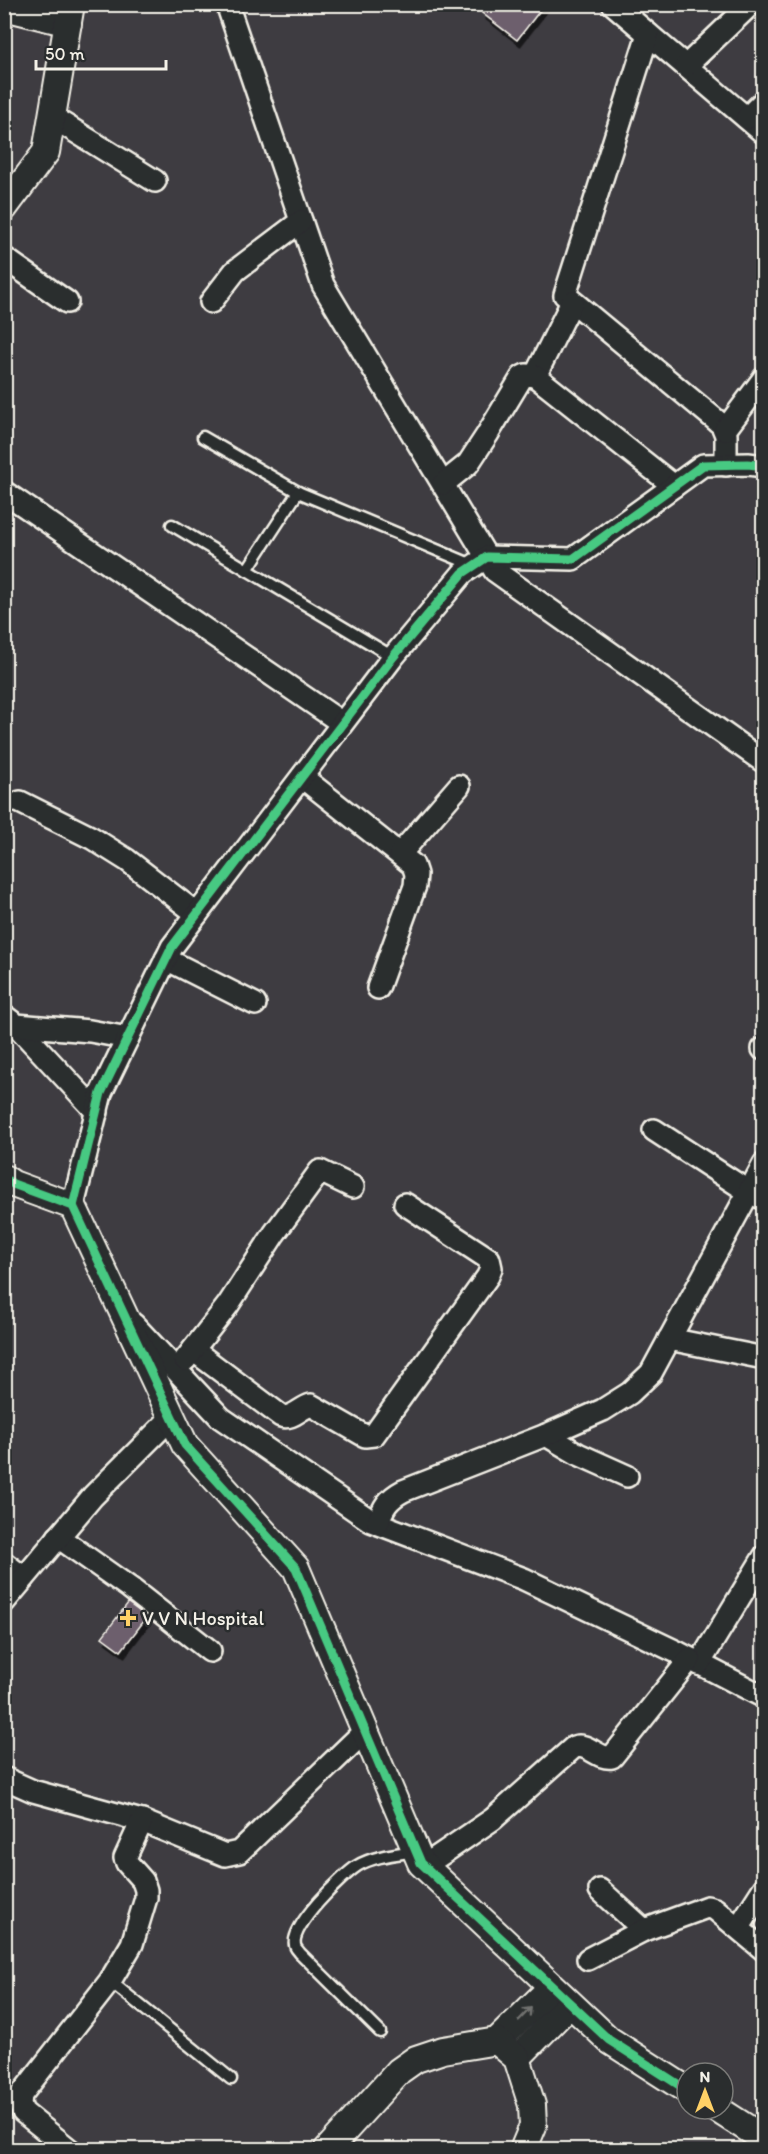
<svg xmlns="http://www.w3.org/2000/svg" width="768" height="2154" viewBox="0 0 768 2154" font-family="Itim,sans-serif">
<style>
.building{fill:#6d5f6d;stroke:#f4f1e8;stroke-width:1.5;filter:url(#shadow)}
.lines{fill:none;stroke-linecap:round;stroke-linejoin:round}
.service-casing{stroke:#f4f1e8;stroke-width:15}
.minor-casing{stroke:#f4f1e8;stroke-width:26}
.tertiary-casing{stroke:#f4f1e8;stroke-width:30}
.service{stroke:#2a2d2e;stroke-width:10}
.minor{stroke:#2a2d2e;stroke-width:21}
.tertiary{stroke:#2a2d2e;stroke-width:26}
.cycleway-casing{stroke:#2a2d2e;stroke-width:13}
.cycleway{stroke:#46c982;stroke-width:9}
.oneway{stroke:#71726f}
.poi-dot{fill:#ffd166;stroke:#2a2d2e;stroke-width:2}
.labels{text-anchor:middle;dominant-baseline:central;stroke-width:5;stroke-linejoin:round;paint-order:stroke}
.poi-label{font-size:20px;fill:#f4f1e8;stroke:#2a2d2e;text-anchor:start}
</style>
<defs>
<filter id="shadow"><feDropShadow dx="3.5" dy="6" stdDeviation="0" flood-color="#0009"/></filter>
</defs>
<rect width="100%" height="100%" fill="#3e3c41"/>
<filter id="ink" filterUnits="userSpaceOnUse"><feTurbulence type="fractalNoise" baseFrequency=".0167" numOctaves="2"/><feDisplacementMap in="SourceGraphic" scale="12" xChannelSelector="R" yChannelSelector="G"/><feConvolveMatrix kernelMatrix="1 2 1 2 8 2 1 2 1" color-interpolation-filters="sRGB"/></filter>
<g filter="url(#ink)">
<g class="building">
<path d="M 489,4 L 545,4 L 517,40 L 482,13 Z"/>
<path d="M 128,1603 L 147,1617 L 121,1651 L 102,1637 Z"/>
</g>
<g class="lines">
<defs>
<g id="service">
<path d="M 203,437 L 298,492 L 475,566"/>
<path d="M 172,525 L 393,657"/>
<path d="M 247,570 L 298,492"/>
<path d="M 110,1981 L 231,2079"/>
<path d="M 380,2032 L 300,1953 C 298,1950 295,1948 295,1945 C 290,1926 342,1876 357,1866 C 373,1856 397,1854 415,1851"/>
</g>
<g id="minor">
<path d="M 227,4 L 323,285 L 495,571 L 764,762"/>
<path d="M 613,4 L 764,133"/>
<path d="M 648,34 L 565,295 L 722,425 L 726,435 L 726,465"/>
<path d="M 686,66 L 751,4"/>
<path d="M 52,117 L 155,181"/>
<path d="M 747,118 L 764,101"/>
<path d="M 4,258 L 67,302"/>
<path d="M 211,302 L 235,271 L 301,221"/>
<path d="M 535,376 L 572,302"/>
<path d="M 725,430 L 764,378"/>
<path d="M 443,484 L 468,464 L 487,435 L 522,377 L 526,375 L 535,376 L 674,486"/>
<path d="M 4,492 L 342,723"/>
<path d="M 302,777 L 413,865 L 416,874 L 415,886 L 378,988"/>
<path d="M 20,802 L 92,838 L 127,860 L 197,914"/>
<path d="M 400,854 L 459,786"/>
<path d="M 166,959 L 255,1004"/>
<path d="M 4,1016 L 16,1025 L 97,1112"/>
<path d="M 16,1025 L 90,1031 L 128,1038"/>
<path d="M 763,1049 L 764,1049"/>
<path d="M 654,1130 L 749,1192 L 764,1199"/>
<path d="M 73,1206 L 101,1093 L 172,947 L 393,657 L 463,573 L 487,557 L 573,559 L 703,465 L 748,464 L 764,466"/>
<path d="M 133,1324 L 221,1418 L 371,1521 L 524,1579 L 679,1653 L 764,1697"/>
<path d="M 669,1339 L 764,1358"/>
<path d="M 193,1350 L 281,1416 C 292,1420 300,1408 311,1405 L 365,1436 L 374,1435 L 488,1276 L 491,1268 L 489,1259 L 405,1204"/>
<path d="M 185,1360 L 228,1305 L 274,1234 L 320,1171 L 353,1187"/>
<path d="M 546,1435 L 578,1454 L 627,1476"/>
<path d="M 378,1523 C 383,1507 388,1499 403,1491 L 546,1435 L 603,1410 L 630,1393 L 651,1373 L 764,1164"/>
<path d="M 58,1537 L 130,1588 L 210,1651"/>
<path d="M 4,1563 L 24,1578"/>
<path d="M 4,1602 L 93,1496 L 172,1417"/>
<path d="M 699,1664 L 764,1557"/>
<path d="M 4,1778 L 33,1791 L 142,1821 L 225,1855 L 239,1852 L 365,1731"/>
<path d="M 424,1866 L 493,1819 L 574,1747 C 588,1742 598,1760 612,1757 L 690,1659"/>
<path d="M 600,1890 L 644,1930"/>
<path d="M 739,1927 L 764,1888"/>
<path d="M 588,1959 L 644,1930 L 707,1907 L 715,1909 L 764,1950"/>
<path d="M 70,2150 L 23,2112 L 20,2104 L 21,2095 L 110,1981 L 132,1944 L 146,1898 L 146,1890 L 143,1881 L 127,1863 L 125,1858 L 142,1821"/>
</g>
<g id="tertiary">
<path d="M 4,7 L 68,23"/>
<path d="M 4,208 L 46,152 L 71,4"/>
<path d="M 4,1178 L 13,1184 L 73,1206 L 185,1445 L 296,1568 L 421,1863 L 609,2040 L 687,2090"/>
<path d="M 497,2041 L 552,1987"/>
<path d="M 517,2058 L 570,2004"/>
<path d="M 717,2109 L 764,2139"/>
<path d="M 327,2150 L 399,2071 L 416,2059 L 443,2050 L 497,2041 L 517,2058 L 532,2105 L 533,2126 L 523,2150"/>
</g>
</defs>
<use href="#service" class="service-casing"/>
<use href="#minor" class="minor-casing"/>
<use href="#tertiary" class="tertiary-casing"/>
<use href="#service" class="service"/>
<use href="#minor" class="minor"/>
<use href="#tertiary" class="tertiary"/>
<defs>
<g id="cycleway">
<path d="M 4,1178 L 13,1184 L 73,1206 L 185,1445 L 296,1568 L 421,1863 L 609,2040 L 687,2090"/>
<path d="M 73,1206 L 101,1093 L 172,947 L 393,657 L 463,573 L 487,557 L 573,559 L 703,465 L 748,464 L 764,466"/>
</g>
</defs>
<use href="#cycleway" class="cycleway-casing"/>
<use href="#cycleway" class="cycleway"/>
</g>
<defs><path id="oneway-shaft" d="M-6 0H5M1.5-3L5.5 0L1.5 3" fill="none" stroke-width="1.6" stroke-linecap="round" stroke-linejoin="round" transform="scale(1.5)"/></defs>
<use class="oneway" href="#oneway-shaft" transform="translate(525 2014) rotate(-46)"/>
</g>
<path class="poi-dot" d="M125 1609h6v6h6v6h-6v6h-6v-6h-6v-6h6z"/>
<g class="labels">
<g class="poi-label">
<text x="142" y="1618">V V N Hospital</text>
</g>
</g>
<rect width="768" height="2154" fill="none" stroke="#2a2d2e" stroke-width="24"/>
<rect x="12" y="12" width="744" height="2130" fill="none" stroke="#f4f1e8" stroke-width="2" filter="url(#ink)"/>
<g transform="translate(705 2091)"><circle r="28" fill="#2a2d2e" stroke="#7b7b78" stroke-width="1.5"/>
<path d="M0-4.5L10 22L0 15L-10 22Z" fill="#ffd166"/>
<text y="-9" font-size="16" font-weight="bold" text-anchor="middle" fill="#f4f1e8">N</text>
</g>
<path d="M36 60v9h130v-9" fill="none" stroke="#f4f1e8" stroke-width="3"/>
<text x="45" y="60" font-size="18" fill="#f4f1e8" stroke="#2a2d2e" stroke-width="4.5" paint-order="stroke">50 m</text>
</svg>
